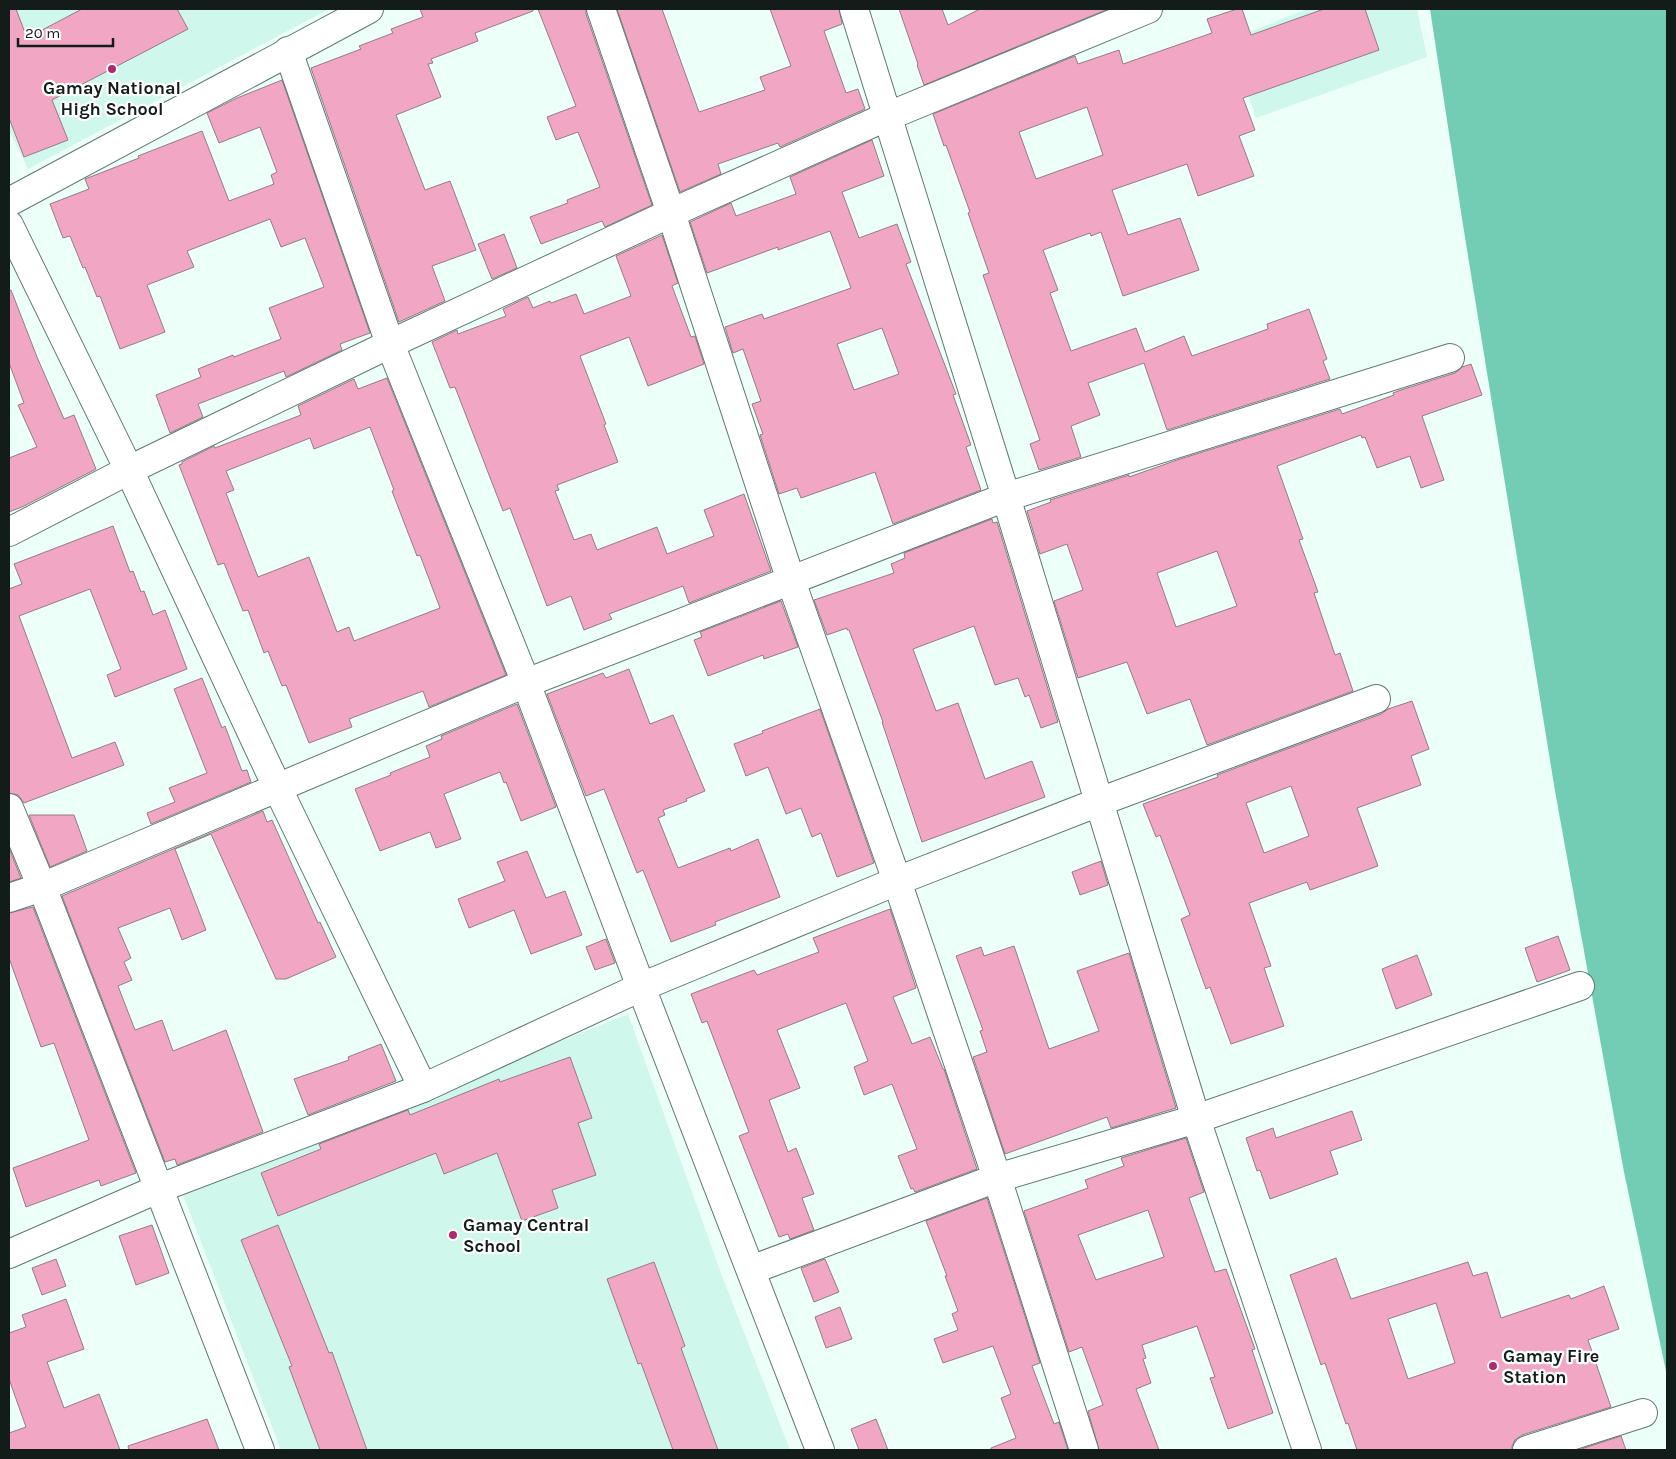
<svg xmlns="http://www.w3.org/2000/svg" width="1676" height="1459" viewBox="0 0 1676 1459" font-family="Karla,sans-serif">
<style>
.built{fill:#cff7eb}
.water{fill:#73cdb4}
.building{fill:#f1a7c4;stroke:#957b84;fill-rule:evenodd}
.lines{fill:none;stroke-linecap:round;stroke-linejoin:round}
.street-casing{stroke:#5d7970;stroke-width:30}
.street{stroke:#fff;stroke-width:28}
.poi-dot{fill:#b0296e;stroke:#fff;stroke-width:2}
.labels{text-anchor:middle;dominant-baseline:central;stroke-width:4.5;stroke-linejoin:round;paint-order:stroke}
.poi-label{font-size:18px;font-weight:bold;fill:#121d1a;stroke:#fff;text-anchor:start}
</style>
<rect width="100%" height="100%" fill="#ecfff9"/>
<g class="built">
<path d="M 9,9 L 329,9 L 28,169 L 9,130 Z"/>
<path d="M 1307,9 L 1417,9 L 1427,57 L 1256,118 L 1229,40 Z"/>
<path d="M 628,1014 L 722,1276 L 790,1450 L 281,1450 L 183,1195 Z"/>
</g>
<path class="water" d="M 1430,9 L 1667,9 L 1667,1376 L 1624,1172 L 1555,791 L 1463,225 Z"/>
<g class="building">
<path d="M 9,9 L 16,9 L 27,38 L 82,9 L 177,9 L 188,29 L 52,100 L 68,140 L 24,157 L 9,118 Z"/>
<path d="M 420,9 L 533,9 L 533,11 L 475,33 L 478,41 L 431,59 L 433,63 L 428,64 L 441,97 L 396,115 L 425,190 L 450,181 L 476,250 L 432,266 L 445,301 L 399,322 L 311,68 L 361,49 L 359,46 L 393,33 L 391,29 L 423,17 Z"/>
<path d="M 538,9 L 586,9 L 586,14 L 652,205 L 605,227 L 602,221 L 541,244 L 530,217 L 568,203 L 567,200 L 600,187 L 578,132 L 556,140 L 547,117 L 576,106 Z"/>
<path d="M 617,9 L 662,9 L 699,112 L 765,90 L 760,77 L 791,66 L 770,9 L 839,9 L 842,24 L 824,31 L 846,93 L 858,89 L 865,109 L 780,147 L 778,143 L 718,164 L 721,174 L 680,192 Z"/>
<path d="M 899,9 L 942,9 L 948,25 L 980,9 L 1108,9 L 924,85 L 917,65 L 918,64 Z"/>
<path d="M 1237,9 L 1242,9 L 1251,35 L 1324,9 L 1365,9 L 1379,50 L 1243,98 L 1255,130 L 1239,136 L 1254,176 L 1198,196 L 1187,164 L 1112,190 L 1128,235 L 1180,218 L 1199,270 L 1123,296 L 1101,232 L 1091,236 L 1090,233 L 1043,250 L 1058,290 L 1050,293 L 1071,351 L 1136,328 L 1145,352 L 1184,336 L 1192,356 L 1268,329 L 1267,324 L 1309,309 L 1327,359 L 1323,361 L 1330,379 L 1167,430 L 1144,363 L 1088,383 L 1100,415 L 1071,426 L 1081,457 L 1039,470 L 1030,444 L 1040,440 L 983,275 L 989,273 L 968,213 L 970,212 L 946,145 L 944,146 L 933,114 L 1075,56 L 1078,64 L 1119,50 L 1123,64 L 1212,33 L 1207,19 ZM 1087,107 L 1103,155 L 1036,179 L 1019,132 Z"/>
<path d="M 282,80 L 370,333 L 340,344 L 342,350 L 286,377 L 284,371 L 198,404 L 203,417 L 170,433 L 156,395 L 201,377 L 198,369 L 233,355 L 234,357 L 281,339 L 269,308 L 324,287 L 305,238 L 281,247 L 270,219 L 187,251 L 194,267 L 147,285 L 165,332 L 120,349 L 100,296 L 97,297 L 85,267 L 83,268 L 70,236 L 63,238 L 50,204 L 89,189 L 85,179 L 139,158 L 138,156 L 202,131 L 229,201 L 274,184 L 271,175 L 277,172 L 260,127 L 219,143 L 207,113 L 237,98 Z"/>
<path d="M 872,140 L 884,176 L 842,192 L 859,238 L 897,224 L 911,262 L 906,264 L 956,394 L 953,395 L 971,445 L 966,447 L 981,490 L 893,524 L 875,472 L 801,498 L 797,488 L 779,494 L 760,435 L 763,434 L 752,404 L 761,401 L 743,349 L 733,353 L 725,327 L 762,314 L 764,319 L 851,288 L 830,231 L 778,250 L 778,247 L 707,273 L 690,222 L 731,203 L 736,216 L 796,194 L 790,177 ZM 882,328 L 899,374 L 854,390 L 837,344 Z"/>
<path d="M 504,234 L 517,268 L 492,279 L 478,244 Z"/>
<path d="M 662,235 L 678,283 L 672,286 L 691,337 L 695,336 L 704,364 L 648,386 L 629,337 L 580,356 L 606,424 L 604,425 L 618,462 L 557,485 L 559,490 L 555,491 L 574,540 L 591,534 L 597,550 L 657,527 L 667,554 L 714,536 L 704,510 L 744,494 L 771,571 L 689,603 L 683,586 L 609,614 L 612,619 L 584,630 L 571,596 L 547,606 L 510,508 L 503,511 L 455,387 L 450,388 L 432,342 L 457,330 L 458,334 L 506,316 L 503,309 L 528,297 L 533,308 L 550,301 L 551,303 L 576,294 L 584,314 L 631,296 L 616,256 Z"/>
<path d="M 11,290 L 37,357 L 64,419 L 74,415 L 96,469 L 24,506 L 9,512 L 9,458 L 37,447 L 18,405 L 24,403 L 9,363 L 9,291 Z"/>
<path d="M 1471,364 L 1482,395 L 1422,416 L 1444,480 L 1421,488 L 1410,456 L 1377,468 L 1365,437 L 1362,438 L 1361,435 L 1277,466 L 1303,539 L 1299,540 L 1318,592 L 1314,593 L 1335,655 L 1340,653 L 1353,691 L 1207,745 L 1190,699 L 1147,714 L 1127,662 L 1078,678 L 1054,601 L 1083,590 L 1067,544 L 1040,554 L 1027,511 L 1051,502 L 1050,500 L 1129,475 L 1129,477 L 1177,460 L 1340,409 L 1342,414 L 1394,395 L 1393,393 L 1401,390 L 1455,373 L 1462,367 ZM 1217,551 L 1237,606 L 1176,627 L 1157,573 Z"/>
<path d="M 387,378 L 506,675 L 429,707 L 423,691 L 349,719 L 352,727 L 309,743 L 286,685 L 282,686 L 268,651 L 264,653 L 248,610 L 243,611 L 224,563 L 218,565 L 179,465 L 182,464 L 182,462 L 214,446 L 215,448 L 301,415 L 298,406 L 354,379 L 358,389 ZM 370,427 L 394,490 L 392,491 L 417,556 L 420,555 L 440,608 L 354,641 L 349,627 L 337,632 L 309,557 L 258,577 L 226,493 L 234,490 L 226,471 L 310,438 L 314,449 Z"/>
<path d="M 992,519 L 993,523 L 997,522 L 1058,722 L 1041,728 L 1029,695 L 1025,697 L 1018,678 L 995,685 L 974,626 L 913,649 L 936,711 L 958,703 L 985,779 L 1032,761 L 1045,797 L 922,842 L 882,722 L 883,722 L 849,630 L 847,630 L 847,628 L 827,635 L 814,600 L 894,573 L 891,564 L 905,558 L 904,553 Z"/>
<path d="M 113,526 L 130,572 L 133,571 L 141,592 L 144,591 L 153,615 L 165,610 L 187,669 L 115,697 L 107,675 L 121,669 L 90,589 L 19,616 L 72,758 L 115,742 L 124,765 L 24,803 L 18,795 L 9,793 L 9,589 L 22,584 L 14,564 Z"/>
<path d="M 781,601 L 798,647 L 764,659 L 763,655 L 708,676 L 694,640 L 702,637 L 700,632 Z"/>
<path d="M 629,669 L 650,724 L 673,715 L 705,791 L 686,799 L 687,801 L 663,810 L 665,815 L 658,818 L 678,868 L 730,848 L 731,851 L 758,839 L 780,897 L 715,922 L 716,925 L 671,942 L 643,870 L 637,873 L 604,789 L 586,796 L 547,694 L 603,673 L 606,678 Z"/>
<path d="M 202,678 L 222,728 L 225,726 L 242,771 L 247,770 L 251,782 L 151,824 L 147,813 L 175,802 L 169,788 L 207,773 L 174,689 Z"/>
<path d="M 1412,701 L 1429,749 L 1411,756 L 1421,785 L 1357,808 L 1378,866 L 1310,890 L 1307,882 L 1249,903 L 1271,966 L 1264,968 L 1284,1026 L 1231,1044 L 1210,987 L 1206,989 L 1181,919 L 1190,915 L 1160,835 L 1156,837 L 1143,804 L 1218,777 L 1217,775 L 1381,714 L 1388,709 ZM 1291,786 L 1309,836 L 1264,853 L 1246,803 Z"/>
<path d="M 517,704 L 556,807 L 521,821 L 506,782 L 504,783 L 500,772 L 444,794 L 461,839 L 436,848 L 430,832 L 380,851 L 355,789 L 391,775 L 390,773 L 430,757 L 426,746 L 442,739 L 441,736 Z"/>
<path d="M 820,709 L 874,863 L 837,877 L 821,833 L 812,837 L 801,808 L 786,814 L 768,767 L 746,776 L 734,744 L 763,733 L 762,731 Z"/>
<path d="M 263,811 L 267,822 L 272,820 L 318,923 L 320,922 L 336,957 L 286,979 L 276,979 L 211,834 L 175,849 L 206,930 L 182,940 L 170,908 L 118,928 L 131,958 L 124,962 L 132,980 L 118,986 L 135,1030 L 162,1020 L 173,1051 L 226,1030 L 263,1132 L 177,1165 L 175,1159 L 165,1162 L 62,896 Z"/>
<path d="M 29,815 L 74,815 L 87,851 L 50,867 Z"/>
<path d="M 9,848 L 21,878 L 9,882 Z"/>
<path d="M 527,851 L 546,898 L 565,891 L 582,935 L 531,954 L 514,910 L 469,928 L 458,899 L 505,881 L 497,862 Z"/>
<path d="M 1101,861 L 1108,885 L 1080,895 L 1072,872 Z"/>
<path d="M 33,907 L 136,1173 L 101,1186 L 99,1180 L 26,1207 L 13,1168 L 89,1140 L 54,1043 L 41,1047 L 9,958 L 9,913 Z"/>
<path d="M 890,909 L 916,988 L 893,997 L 912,1044 L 930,1037 L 943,1069 L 944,1069 L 977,1169 L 915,1192 L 913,1188 L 911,1189 L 898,1156 L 917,1149 L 892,1084 L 864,1095 L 854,1067 L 868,1061 L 846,1003 L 777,1030 L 800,1088 L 769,1100 L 788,1152 L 796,1148 L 814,1194 L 802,1198 L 814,1230 L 790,1239 L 788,1234 L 779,1237 L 739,1136 L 749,1132 L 707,1021 L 702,1023 L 691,994 L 754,970 L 757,975 L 819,952 L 813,938 Z"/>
<path d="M 1558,936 L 1570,970 L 1537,982 L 1525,948 Z"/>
<path d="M 606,939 L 615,963 L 595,970 L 586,947 Z"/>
<path d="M 1014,946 L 1049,1049 L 1099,1031 L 1077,971 L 1129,953 L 1176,1108 L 1111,1128 L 1107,1117 L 1005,1154 L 973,1057 L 987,1052 L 980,1031 L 983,1030 L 956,956 L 981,947 L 984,956 Z"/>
<path d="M 1417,955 L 1432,995 L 1396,1009 L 1382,969 Z"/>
<path d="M 381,1044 L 396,1081 L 308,1115 L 294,1079 L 349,1060 L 348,1057 Z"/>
<path d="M 570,1057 L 592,1118 L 578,1123 L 596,1175 L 552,1190 L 558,1208 L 522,1221 L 497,1153 L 444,1174 L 436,1153 L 278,1216 L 261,1173 L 321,1149 L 319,1144 L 408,1110 L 410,1115 L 499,1079 L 500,1082 Z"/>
<path d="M 1352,1111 L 1362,1140 L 1330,1151 L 1338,1174 L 1270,1199 L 1260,1170 L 1257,1171 L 1246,1138 L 1273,1128 L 1276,1138 Z"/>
<path d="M 1186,1138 L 1204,1192 L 1189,1198 L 1215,1272 L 1226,1269 L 1255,1349 L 1252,1350 L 1273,1413 L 1228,1429 L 1210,1378 L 1215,1377 L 1197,1326 L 1142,1345 L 1146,1358 L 1143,1359 L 1151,1383 L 1136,1389 L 1159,1450 L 1099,1450 L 1088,1411 L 1103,1405 L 1082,1347 L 1069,1352 L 1024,1211 L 1088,1188 L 1085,1180 L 1124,1166 L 1121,1158 ZM 1148,1210 L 1164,1257 L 1096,1280 L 1078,1235 Z"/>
<path d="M 987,1198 L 1040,1363 L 1032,1366 L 1054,1424 L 1059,1422 L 1068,1450 L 991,1450 L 991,1448 L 1016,1438 L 1001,1398 L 1011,1394 L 993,1346 L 943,1363 L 934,1339 L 958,1330 L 952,1314 L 958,1311 L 945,1276 L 947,1276 L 926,1221 Z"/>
<path d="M 152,1225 L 169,1273 L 136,1285 L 119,1236 Z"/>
<path d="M 278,1225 L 329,1353 L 332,1352 L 367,1450 L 320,1450 L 289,1367 L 292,1366 L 241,1240 Z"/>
<path d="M 1336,1258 L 1351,1299 L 1468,1262 L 1473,1276 L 1487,1272 L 1501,1318 L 1569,1295 L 1571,1299 L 1604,1286 L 1619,1329 L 1588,1340 L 1611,1407 L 1522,1435 L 1515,1440 L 1512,1446 L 1512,1450 L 1357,1450 L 1348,1423 L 1346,1424 L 1325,1363 L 1321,1365 L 1290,1275 ZM 1436,1303 L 1455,1363 L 1408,1379 L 1388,1319 Z"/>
<path d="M 56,1259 L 66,1286 L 42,1295 L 32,1268 Z"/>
<path d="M 825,1259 L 839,1292 L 814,1302 L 801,1268 Z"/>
<path d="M 654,1262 L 685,1346 L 681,1348 L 718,1450 L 673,1450 L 641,1363 L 638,1364 L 607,1279 Z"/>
<path d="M 66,1299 L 84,1349 L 47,1362 L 64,1408 L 99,1394 L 120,1450 L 9,1450 L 9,1433 L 26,1427 L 9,1379 L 9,1333 L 26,1327 L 22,1315 Z"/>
<path d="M 840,1307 L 852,1339 L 826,1348 L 815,1317 Z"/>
<path d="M 207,1419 L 219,1450 L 129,1450 L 128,1446 Z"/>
<path d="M 876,1419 L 888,1450 L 859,1450 L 851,1429 Z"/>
<path d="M 1621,1436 L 1626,1450 L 1578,1450 Z"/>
</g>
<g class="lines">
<defs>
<g id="street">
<path d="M 601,9 L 671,213 L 791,581 L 897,881 L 997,1178 L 1084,1450"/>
<path d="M 854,9 L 1006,497 L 1196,1119 L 1307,1450"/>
<path d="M 288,51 L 390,344 L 526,683 L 641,987 L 820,1450"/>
<path d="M 9,202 L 369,9"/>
<path d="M 9,225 L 129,470 L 278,789 L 423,1088"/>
<path d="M 9,532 L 129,470 L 390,344 L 671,213 L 886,117 L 1148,9"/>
<path d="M 9,808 L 42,887 L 260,1450"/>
<path d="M 9,898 L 42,887 L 526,683 L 1006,497 L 1450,358"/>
<path d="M 9,1254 L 160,1188 L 423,1088 L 641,987 L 897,881 L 1099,802 L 1376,699"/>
<path d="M 751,1270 L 997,1178 L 1196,1119 L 1580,986"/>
<path d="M 1527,1450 L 1643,1413"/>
</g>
</defs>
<use href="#street" class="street-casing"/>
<use href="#street" class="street"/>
</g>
<g class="poi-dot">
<circle cx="112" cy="69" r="5"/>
<circle cx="453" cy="1235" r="5"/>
<circle cx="1493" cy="1366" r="5"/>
</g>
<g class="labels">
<g class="poi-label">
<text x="112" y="88" text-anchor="middle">Gamay National<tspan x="112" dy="21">High School</tspan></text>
<text x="463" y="1225">Gamay Central<tspan x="463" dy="21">School</tspan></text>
<text x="1503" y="1356">Gamay Fire<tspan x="1503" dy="21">Station</tspan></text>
</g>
</g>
<rect width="1676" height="1459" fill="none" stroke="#121d1a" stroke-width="20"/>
<path d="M18 38v8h95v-8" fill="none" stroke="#121d1a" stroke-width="2.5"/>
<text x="25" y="38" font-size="15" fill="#121d1a" stroke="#ffffff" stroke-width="4" paint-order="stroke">20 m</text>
</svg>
